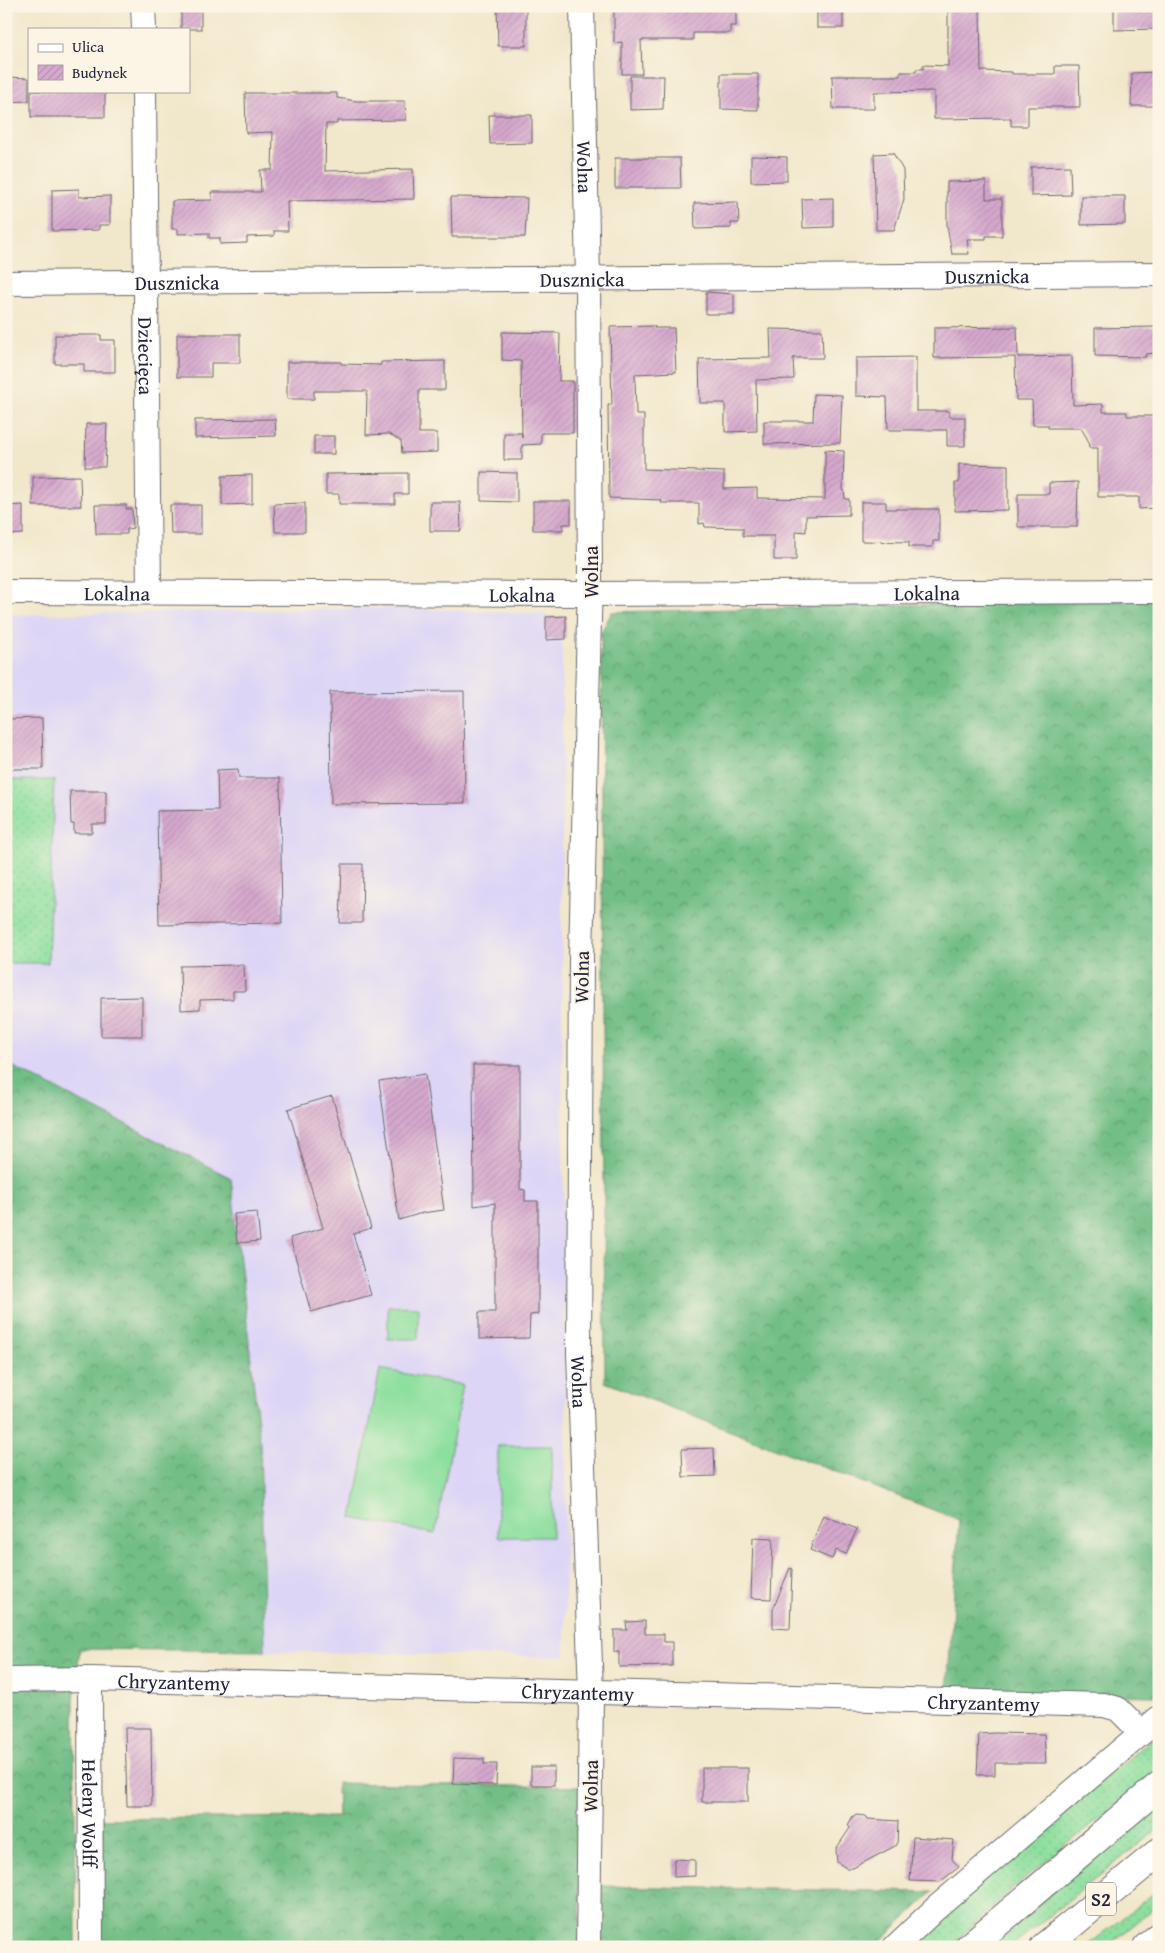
<svg xmlns="http://www.w3.org/2000/svg" width="1165" height="1953" viewBox="0 0 1165 1953" font-family="'Gentium Book Plus',serif">
<style>
.built{fill:#ddd5f6}
.grass{fill:url(#grass-dots);stroke:#58806d}
.forest{fill:url(#forest-crowns);stroke:#4a7060}
.garden{fill:#8ddf9f;stroke:#58806d}
.building{fill:url(#building-hatch)}
.lines{fill:none;stroke-linecap:round;stroke-linejoin:round}
.street-casing{stroke:#6a676d;stroke-width:26}
.highway-casing{stroke:#6a676d;stroke-width:30}
.street{stroke:#fff;stroke-width:24}
.highway{stroke:#fff;stroke-width:28}
.labels{text-anchor:middle;dominant-baseline:central;stroke-width:4;stroke-linejoin:round;paint-order:stroke}
.shield{fill:#fcf5e5;stroke:#63616e;stroke-width:1}
.shield-label{font-size:19px;font-weight:bold;fill:#22223b}
.street-label{font-size:20px;fill:#22223b;stroke:#fcf5e5}
</style>
<defs>
<pattern id="grass-dots" width="8" height="8" patternUnits="userSpaceOnUse" patternTransform="scale(1.25)"><rect width="8" height="8" fill="#8ddf9f"/><path d="M2 2h.1M6 6h.1" fill="none" stroke="#79bf8a" stroke-width="1.8" stroke-linecap="round"/></pattern>
<pattern id="forest-crowns" width="20" height="18" patternUnits="userSpaceOnUse" patternTransform="scale(1.25)"><rect width="20" height="18" fill="#72be86"/><path d="M2 6a3 3 0 1 1 6 0M12 15a3 3 0 1 1 6 0" fill="none" stroke="#5d9a6f"/></pattern>
<pattern id="building-hatch" width="6" height="6" patternUnits="userSpaceOnUse" patternTransform="scale(1.25)"><rect width="6" height="6" fill="#d5a8cd"/><path d="M-1 1l2-2M0 6l6-6M5 7l2-2" fill="none" stroke="#b790b1"/></pattern>
</defs>
<rect width="100%" height="100%" fill="#fcf5e5"/>
<filter id="ink" filterUnits="userSpaceOnUse"><feTurbulence type="fractalNoise" baseFrequency=".02" numOctaves="2"/><feDisplacementMap in="SourceGraphic" scale="10" xChannelSelector="R" yChannelSelector="G"/><feConvolveMatrix kernelMatrix="1 2 1 2 8 2 1 2 1" color-interpolation-filters="sRGB"/></filter>
<filter id="wash" filterUnits="userSpaceOnUse"><feTurbulence type="fractalNoise" baseFrequency=".0096" numOctaves="4" result="noise"/><feDisplacementMap in="SourceGraphic" scale="20" xChannelSelector="R" yChannelSelector="G"/><feGaussianBlur stdDeviation="1.12" result="paint"/><feColorMatrix in="noise" values="0 0 0 0 0 0 0 0 0 0 0 0 0 0 0 0 0 1.4 0 .05"/><feComposite in="paint" operator="in"/></filter>
<g filter="url(#wash)">
<rect width="100%" height="100%" fill="#f1e7cb"/>
<path class="built" d="M 395,608 L 547,614 L 546,639 L 562,639 L 562,1052 L 566,1426 L 565,1657 L 265,1651 L 260,1442 L 231,1178 L 6,1063 L 6,963 L 48,962 L 54,780 L 6,780 L 6,615 Z"/>
<g class="grass">
<path d="M 6,780 L 54,780 L 48,963 L 6,963 Z"/>
<path d="M 1159,1733 L 1159,1771 L 1020,1882 L 950,1947 L 911,1947 L 964,1897 Z"/>
<path d="M 1159,1805 L 1159,1828 L 1010,1947 L 991,1947 L 1056,1889 Z"/>
<path d="M 1159,1889 L 1159,1904 L 1107,1947 L 1086,1947 Z"/>
</g>
<g class="forest">
<path d="M 1159,599 L 1159,1696 L 947,1693 L 959,1520 L 605,1382 L 601,632 L 612,612 Z"/>
<path d="M 6,1063 L 231,1178 L 260,1442 L 265,1651 L 80,1649 L 74,1700 L 76,1947 L 6,1947 Z"/>
<path d="M 337,1783 L 580,1787 L 580,1947 L 96,1947 L 95,1819 L 338,1817 Z"/>
<path d="M 597,1886 L 933,1892 L 874,1947 L 598,1947 Z"/>
</g>
<g class="garden">
<path d="M 388,1306 L 418,1307 L 418,1339 L 388,1339 Z"/>
<path d="M 380,1369 L 463,1385 L 435,1534 L 352,1518 Z"/>
<rect x="498" y="1446" width="54" height="91"/>
</g>
<g id="blocks">
<g class="building">
<rect x="181" y="6" width="20" height="23"/>
<path d="M 497,6 L 526,6 L 526,46 L 498,46 Z"/>
<path d="M 614,6 L 736,6 L 736,26 L 730,26 L 730,33 L 693,33 L 693,40 L 641,40 L 642,74 L 622,74 L 622,42 L 614,43 Z"/>
<rect x="817" y="6" width="26" height="22"/>
<path d="M 948,6 L 980,6 L 981,71 L 1012,72 L 1012,74 L 1055,74 L 1055,66 L 1079,66 L 1080,107 L 1028,107 L 1028,126 L 1011,126 L 1011,118 L 934,119 L 934,91 L 874,92 L 874,109 L 833,109 L 832,76 L 900,76 L 900,72 L 916,72 L 916,69 L 923,69 L 923,65 L 948,66 Z"/>
<path d="M 1114,6 L 1159,6 L 1159,29 L 1114,30 Z"/>
<path d="M 1159,72 L 1159,106 L 1131,106 L 1132,73 Z"/>
<path d="M 721,74 L 758,74 L 758,110 L 721,109 Z"/>
<path d="M 630,76 L 664,76 L 663,109 L 630,110 Z"/>
<path d="M 6,77 L 29,78 L 29,101 L 6,102 Z"/>
<rect x="31" y="91" width="74" height="26"/>
<path d="M 245,93 L 337,93 L 337,98 L 356,101 L 405,101 L 406,120 L 337,121 L 337,124 L 326,124 L 325,171 L 413,169 L 414,199 L 287,201 L 288,231 L 274,231 L 274,236 L 247,237 L 247,243 L 220,244 L 220,238 L 209,238 L 209,233 L 178,234 L 178,229 L 172,229 L 172,201 L 212,200 L 211,192 L 261,192 L 260,170 L 272,170 L 273,132 L 246,133 Z"/>
<path d="M 489,115 L 532,115 L 532,143 L 490,144 Z"/>
<path d="M 893,153 L 903,170 L 904,199 L 894,230 L 876,230 L 874,154 Z"/>
<path d="M 751,156 L 787,157 L 787,181 L 751,182 Z"/>
<path d="M 615,158 L 680,158 L 681,188 L 615,188 Z"/>
<path d="M 1070,166 L 1071,195 L 1031,196 L 1031,167 Z"/>
<path d="M 986,181 L 986,199 L 1002,199 L 1002,236 L 986,236 L 986,239 L 967,239 L 969,254 L 952,254 L 947,226 L 947,182 Z"/>
<path d="M 79,189 L 79,197 L 110,196 L 110,225 L 99,225 L 99,230 L 52,231 L 52,190 Z"/>
<path d="M 1081,196 L 1125,196 L 1125,224 L 1081,225 Z"/>
<path d="M 451,197 L 527,198 L 525,237 L 452,237 Z"/>
<path d="M 833,198 L 833,227 L 803,228 L 802,199 Z"/>
<path d="M 738,202 L 739,223 L 731,223 L 731,228 L 695,229 L 694,203 Z"/>
<path d="M 706,292 L 734,294 L 734,314 L 706,314 Z"/>
<path d="M 655,326 L 654,328 L 674,328 L 676,372 L 635,374 L 636,415 L 644,415 L 644,469 L 724,472 L 724,489 L 757,488 L 757,498 L 825,499 L 825,450 L 844,451 L 843,490 L 844,490 L 845,499 L 849,499 L 849,515 L 806,516 L 806,532 L 796,531 L 796,560 L 774,560 L 774,536 L 743,536 L 743,528 L 705,527 L 704,523 L 699,524 L 699,503 L 661,503 L 662,500 L 609,498 L 608,405 L 612,405 L 610,327 Z"/>
<path d="M 1017,327 L 1018,357 L 1072,356 L 1073,405 L 1103,404 L 1103,412 L 1127,412 L 1127,416 L 1159,416 L 1159,490 L 1156,490 L 1157,508 L 1139,509 L 1139,497 L 1098,497 L 1098,448 L 1089,448 L 1088,440 L 1081,428 L 1048,428 L 1048,425 L 1033,425 L 1032,400 L 1016,400 L 1015,357 L 934,358 L 934,328 Z"/>
<path d="M 1157,327 L 1157,353 L 1145,354 L 1146,357 L 1095,356 L 1095,328 Z"/>
<path d="M 770,329 L 822,330 L 823,358 L 793,358 L 794,379 L 756,380 L 757,431 L 725,432 L 725,403 L 700,403 L 699,359 L 771,358 Z"/>
<path d="M 502,332 L 560,333 L 559,381 L 573,381 L 573,433 L 541,433 L 541,444 L 522,445 L 522,460 L 504,460 L 504,433 L 522,433 L 522,438 L 521,361 L 502,360 Z"/>
<path d="M 177,334 L 240,334 L 240,363 L 211,363 L 211,377 L 177,377 Z"/>
<path d="M 55,335 L 101,335 L 101,340 L 115,340 L 115,372 L 84,372 L 84,364 L 55,364 Z"/>
<path d="M 916,357 L 916,411 L 949,411 L 949,417 L 965,417 L 965,446 L 947,446 L 947,430 L 888,430 L 887,397 L 856,396 L 856,358 Z"/>
<path d="M 445,361 L 445,390 L 419,390 L 419,433 L 437,433 L 437,452 L 402,453 L 401,441 L 389,434 L 366,435 L 367,391 L 314,391 L 314,399 L 287,399 L 287,362 L 341,362 L 341,364 L 381,365 L 381,362 Z"/>
<path d="M 814,394 L 842,395 L 840,443 L 764,444 L 764,421 L 813,421 Z"/>
<path d="M 275,419 L 276,436 L 195,438 L 195,420 Z"/>
<path d="M 86,424 L 107,424 L 105,467 L 85,467 Z"/>
<rect x="314" y="436" width="20" height="18"/>
<path d="M 959,464 L 1008,465 L 1008,510 L 955,511 L 955,483 L 959,483 Z"/>
<path d="M 481,472 L 517,473 L 517,502 L 481,501 Z"/>
<path d="M 408,473 L 408,494 L 395,494 L 395,504 L 339,504 L 339,494 L 326,494 L 326,474 Z"/>
<path d="M 252,475 L 252,504 L 222,505 L 222,476 Z"/>
<path d="M 80,476 L 81,506 L 33,506 L 33,477 Z"/>
<path d="M 1078,482 L 1077,527 L 1018,527 L 1018,494 L 1049,494 L 1049,483 Z"/>
<path d="M 533,501 L 571,501 L 571,524 L 563,524 L 563,530 L 533,530 Z"/>
<path d="M 430,502 L 460,502 L 461,531 L 430,531 Z"/>
<path d="M 861,502 L 886,502 L 886,509 L 939,509 L 939,541 L 933,541 L 933,547 L 909,547 L 909,542 L 861,541 Z"/>
<path d="M 305,503 L 305,532 L 275,532 L 274,504 Z"/>
<path d="M 23,505 L 23,534 L 6,535 L 6,506 Z"/>
<path d="M 95,505 L 126,505 L 126,509 L 132,509 L 133,528 L 127,529 L 127,534 L 96,534 Z"/>
<path d="M 170,505 L 201,505 L 201,534 L 171,534 Z"/>
<path d="M 566,616 L 566,639 L 546,640 L 546,617 Z"/>
<path d="M 464,691 L 465,803 L 331,804 L 330,692 Z"/>
<path d="M 42,718 L 43,769 L 6,769 L 6,719 Z"/>
<path d="M 238,769 L 239,778 L 280,778 L 282,923 L 159,925 L 157,811 L 218,810 L 217,770 Z"/>
<path d="M 70,791 L 106,791 L 106,824 L 92,824 L 92,833 L 74,833 L 74,824 L 71,824 Z"/>
<path d="M 342,864 L 363,864 L 362,923 L 340,923 Z"/>
<path d="M 244,965 L 245,991 L 233,991 L 233,999 L 200,1000 L 200,1009 L 181,1010 L 180,966 Z"/>
<path d="M 142,997 L 142,1036 L 101,1036 L 101,998 Z"/>
<path d="M 473,1065 L 520,1065 L 520,1189 L 525,1190 L 525,1201 L 538,1201 L 538,1314 L 530,1315 L 529,1338 L 479,1339 L 479,1312 L 495,1312 L 495,1203 L 474,1206 Z"/>
<path d="M 425,1074 L 444,1210 L 422,1213 L 399,1220 L 379,1081 Z"/>
<path d="M 332,1096 L 371,1228 L 353,1234 L 371,1295 L 311,1312 L 290,1238 L 323,1228 L 288,1109 Z"/>
<path d="M 257,1212 L 260,1241 L 237,1243 L 234,1214 Z"/>
<path d="M 714,1448 L 715,1476 L 683,1477 L 682,1449 Z"/>
<path d="M 823,1515 L 857,1529 L 846,1554 L 836,1550 L 832,1559 L 810,1550 Z"/>
<path d="M 753,1538 L 773,1539 L 771,1599 L 751,1598 Z"/>
<path d="M 790,1568 L 792,1569 L 790,1629 L 773,1628 L 773,1609 Z"/>
<path d="M 645,1621 L 645,1634 L 664,1634 L 664,1642 L 672,1642 L 672,1666 L 619,1667 L 619,1652 L 614,1652 L 614,1630 L 627,1630 L 626,1622 Z"/>
<path d="M 125,1728 L 151,1728 L 152,1806 L 127,1806 Z"/>
<path d="M 994,1733 L 1044,1734 L 1046,1763 L 995,1763 L 995,1775 L 977,1775 L 979,1734 Z"/>
<path d="M 454,1758 L 484,1759 L 484,1764 L 497,1764 L 496,1785 L 453,1784 Z"/>
<rect x="531" y="1767" width="23" height="18"/>
<rect x="702" y="1768" width="46" height="34"/>
<path d="M 857,1815 L 866,1816 L 868,1819 L 898,1821 L 897,1845 L 853,1868 L 846,1868 L 837,1862 L 836,1849 L 850,1828 L 848,1825 L 853,1816 Z"/>
<path d="M 913,1837 L 954,1840 L 952,1859 L 959,1867 L 940,1882 L 910,1881 Z"/>
<path d="M 674,1859 L 695,1860 L 695,1876 L 674,1877 Z"/>
</g>
</g>
</g>
<g filter="url(#ink)">
<use href="#blocks" fill-opacity="0" stroke="#6a676d" stroke-width="1"/>
<g class="lines">
<defs>
<g id="street">
<path d="M 143,6 L 144,29"/>
<path id="s1" d="M 582,6 L 588,278 L 590,577 L 581,958 L 579,1353 L 591,1693 L 588,1947"/>
<path id="s2" d="M 144,91 L 149,592"/>
<path id="s3" d="M 6,283 L 1159,274"/>
<path id="s4" d="M 6,592 L 590,594 L 1159,591"/>
<path id="s5" d="M 90,1679 L 91,1947"/>
<path id="s6" d="M 6,1680 L 90,1679 L 1104,1705 L 1118,1709 L 1141,1732"/>
<path d="M 895,1947 L 935,1909 L 1159,1718"/>
</g>
<g id="highway">
<path d="M 969,1947 L 1159,1786"/>
<path d="M 1044,1947 L 1159,1852"/>
<path d="M 1147,1947 L 1159,1937"/>
</g>
</defs>
<use href="#street" class="street-casing"/>
<use href="#highway" class="highway-casing"/>
<use href="#street" class="street"/>
<use href="#highway" class="highway"/>
</g>
</g>
<g class="labels">
<rect class="shield" x="1086" y="1882.5" width="30" height="33" rx="4"/>
<g class="shield-label">
<text x="1101" y="1899">S2</text>
</g>
<g class="street-label">
<text stroke="none"><textPath href="#s1" startOffset="161">Wolna</textPath></text>
<text stroke="none"><textPath href="#s3" startOffset="981">Dusznicka</textPath></text>
<text stroke="none"><textPath href="#s3" startOffset="576">Dusznicka</textPath></text>
<text stroke="none"><textPath href="#s3" startOffset="171">Dusznicka</textPath></text>
<text stroke="none"><textPath href="#s2" startOffset="265">Dziecięca</textPath></text>
<text transform="translate(590 572) rotate(-90)">Wolna</text>
<text stroke="none"><textPath href="#s4" startOffset="111">Lokalna</textPath></text>
<text stroke="none"><textPath href="#s4" startOffset="516">Lokalna</textPath></text>
<text stroke="none"><textPath href="#s4" startOffset="921">Lokalna</textPath></text>
<text transform="translate(581 977) rotate(-89)">Wolna</text>
<text stroke="none"><textPath href="#s1" startOffset="1376">Wolna</textPath></text>
<text stroke="none"><textPath href="#s6" startOffset="168">Chryzantemy</textPath></text>
<text stroke="none"><textPath href="#s6" startOffset="572">Chryzantemy</textPath></text>
<text stroke="none"><textPath href="#s6" startOffset="978">Chryzantemy</textPath></text>
<text transform="translate(590 1786) rotate(-89)">Wolna</text>
<text stroke="none"><textPath href="#s5" startOffset="134">Heleny Wolff</textPath></text>
</g>
</g>
<rect width="1165" height="1953" fill="none" stroke="#fcf5e5" stroke-width="25"/>
<rect x="28" y="28" width="162" height="65" fill="#fcf5e5" stroke="#a5a1a1"/>
<rect x="38" y="44" width="25" height="8" fill="#ffffff" stroke="#a5a1a1"/>
<text x="72" y="52" font-size="15" fill="#22223b">Ulica</text>
<rect x="38" y="65" width="25" height="15" fill="url(#building-hatch)" stroke="#a5a1a1"/>
<text x="72" y="78" font-size="15" fill="#22223b">Budynek</text>
</svg>
